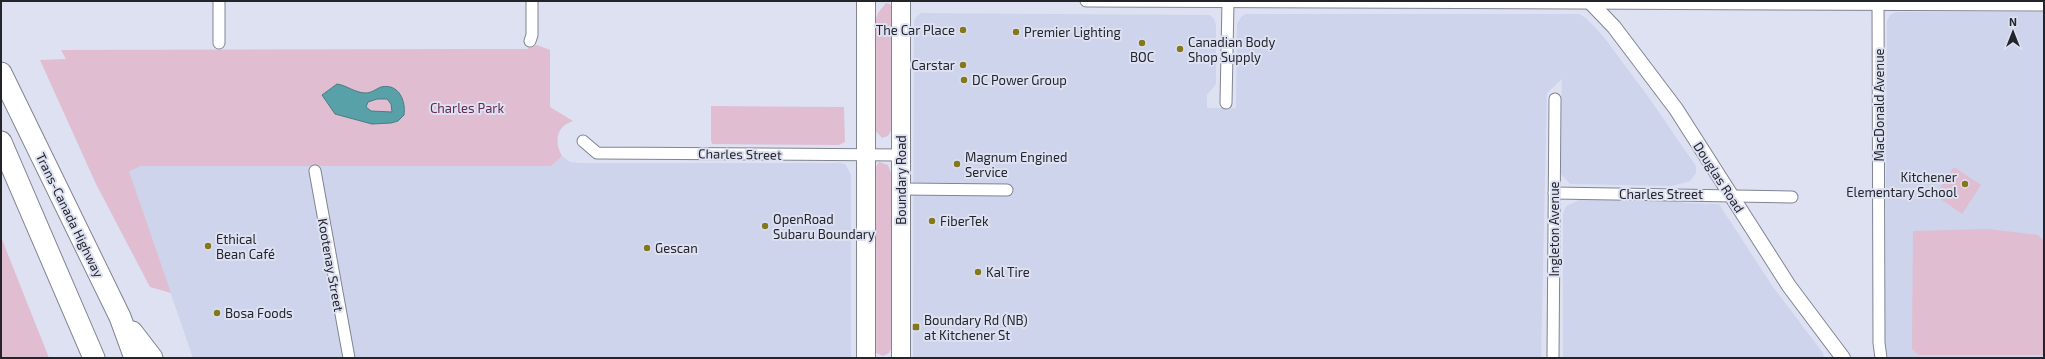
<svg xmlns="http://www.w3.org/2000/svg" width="2045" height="359" viewBox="0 0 2045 359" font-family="'Exo 2',sans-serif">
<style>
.built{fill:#ced4eb}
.green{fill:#e0bdd1}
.water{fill:#59a1a8;stroke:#497c82;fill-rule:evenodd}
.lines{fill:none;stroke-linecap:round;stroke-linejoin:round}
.minor-casing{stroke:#808493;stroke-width:13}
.tertiary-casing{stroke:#808493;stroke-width:16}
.primary-casing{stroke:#808493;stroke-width:20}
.motorway-casing{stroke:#808493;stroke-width:23}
.minor{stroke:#fff;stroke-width:11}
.tertiary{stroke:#fff;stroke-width:14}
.primary{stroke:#fff;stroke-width:18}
.motorway{stroke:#fff;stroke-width:21}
.poi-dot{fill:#85771b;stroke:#dde1f2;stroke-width:1.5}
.labels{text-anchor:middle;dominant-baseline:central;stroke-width:4;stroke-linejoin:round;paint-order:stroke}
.poi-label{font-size:13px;fill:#23252b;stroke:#dde1f2;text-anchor:start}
.street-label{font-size:13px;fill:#23252b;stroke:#dde1f2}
.park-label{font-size:13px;fill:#672951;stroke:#dde1f2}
</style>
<rect width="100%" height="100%" fill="#dde1f2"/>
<g class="built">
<path d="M 1896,12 L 2044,12 L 2044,358 L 1888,358 L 1885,346 L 1887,21 L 1890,15 Z"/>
<path d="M 921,13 L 1210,15 L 1214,19 L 1216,25 L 1216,84 L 1207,95 L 1207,108 L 1236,108 L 1237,24 L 1241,17 L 1245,14 L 1579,14 L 1586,18 L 1603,36 L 1647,95 L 1696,166 L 1696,173 L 1690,181 L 1672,186 L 1570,184 L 1559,172 L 1562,79 L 1547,93 L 1541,358 L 913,358 L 914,22 L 916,17 Z"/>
<path d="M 562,156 L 570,162 L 580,163 L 842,163 L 846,165 L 851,175 L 851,358 L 193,358 L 127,166 L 551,166 Z"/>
<path d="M 1584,198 L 1669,199 L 1685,203 L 1719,204 L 1773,287 L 1823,353 L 1824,358 L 1563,358 L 1563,214 L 1566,206 Z"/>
</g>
<g class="green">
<path d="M 886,3 L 893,5 L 893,126 L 888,136 L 882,138 L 876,131 L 874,120 L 873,28 L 878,13 Z"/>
<path d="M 537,45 L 550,50 L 550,107 L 573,121 C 556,126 554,142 562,156 L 551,166 L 141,166 L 129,171 L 171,293 L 150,287 L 96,184 L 40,60 L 66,59 L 61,50 L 527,49 Z"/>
<path d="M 711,106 L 844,107 L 845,142 L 839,145 L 712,144 L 711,140 Z"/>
<path d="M 879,162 L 888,165 L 893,179 L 892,347 L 889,353 L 883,356 L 874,352 L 874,170 Z"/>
<path d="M 1954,167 L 1981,185 L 1962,214 L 1935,195 Z"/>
<path d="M 1988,229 L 2038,235 L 2044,241 L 2044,355 L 1918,355 L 1912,349 L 1913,231 Z"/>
<path d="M 1,237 L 49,358 L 1,358 Z"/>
</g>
<path class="water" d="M 337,84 C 346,85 355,93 366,93 C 371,93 376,89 381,87 C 399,83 406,101 404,115 L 398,121 L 391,123 L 372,124 L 335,114 L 322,95 ZM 377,99 L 387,99 L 391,104 L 392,112 L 371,111 L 366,107 L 368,102 Z"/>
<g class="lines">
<defs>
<g id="minor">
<path d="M 219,1 L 219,43"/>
<path d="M 1086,1 L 2044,5"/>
<path d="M 1878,1 L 1879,343 L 1881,358"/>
<path d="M 530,41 L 532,35 L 532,1"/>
<path d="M 1226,103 L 1228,1"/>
<path d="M 583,141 L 597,153 L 901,155"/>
<path d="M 315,171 L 349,358"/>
<path d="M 901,189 L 1007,190"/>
<path d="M 1554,193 L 1792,197"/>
<path d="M 1553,358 L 1555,99"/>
</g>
<path id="tertiary" d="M 1589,1 L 1614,27 L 1676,109 L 1789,286 L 1843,358"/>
<g id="primary">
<path d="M 866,1 L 866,358"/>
<path d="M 901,358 L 901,1"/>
</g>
<g id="motorway">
<path d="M 1,73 L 120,317 L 135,358"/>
<path d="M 1,142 L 94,358"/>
<path d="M 132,332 L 152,358"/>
</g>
</defs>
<use href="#minor" class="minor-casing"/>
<use href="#tertiary" class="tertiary-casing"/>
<use href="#primary" class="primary-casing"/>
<use href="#motorway" class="motorway-casing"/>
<use href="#minor" class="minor"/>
<use href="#tertiary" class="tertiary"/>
<use href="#primary" class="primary"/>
<use href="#motorway" class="motorway"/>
</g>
<g class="poi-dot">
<circle cx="963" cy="30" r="4"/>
<circle cx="1016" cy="32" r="4"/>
<circle cx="1142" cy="43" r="4"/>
<circle cx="1180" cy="49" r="4"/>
<circle cx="963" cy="65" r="4"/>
<circle cx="964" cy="80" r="4"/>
<circle cx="957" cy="164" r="4"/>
<circle cx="1965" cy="184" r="4"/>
<circle cx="932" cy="221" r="4"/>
<circle cx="765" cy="226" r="4"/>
<circle cx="208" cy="246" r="4"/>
<circle cx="647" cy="248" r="4"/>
<circle cx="978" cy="272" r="4"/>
<circle cx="217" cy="313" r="4"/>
<rect x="912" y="323" width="8" height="8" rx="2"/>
</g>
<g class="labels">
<g class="poi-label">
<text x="955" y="30" text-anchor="end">The Car Place</text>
<text x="1024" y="32">Premier Lighting</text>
<text x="1188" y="42">Canadian Body<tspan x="1188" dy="15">Shop Supply</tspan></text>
<text x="1142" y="57" text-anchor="middle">BOC</text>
<text x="955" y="65" text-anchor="end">Carstar</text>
<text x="972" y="80">DC Power Group</text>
<text x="965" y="157">Magnum Engined<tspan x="965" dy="15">Service</tspan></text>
<text x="1957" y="177" text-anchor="end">Kitchener<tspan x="1957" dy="15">Elementary School</tspan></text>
<text x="773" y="219">OpenRoad<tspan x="773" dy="15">Subaru Boundary</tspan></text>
<text x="940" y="221">FiberTek</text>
<text x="216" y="239">Ethical<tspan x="216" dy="15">Bean Café</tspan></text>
<text x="655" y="248">Gescan</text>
<text x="986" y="272">Kal Tire</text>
<text x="225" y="313">Bosa Foods</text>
<text x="924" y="320">Boundary Rd (NB)<tspan x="924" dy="15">at Kitchener St</tspan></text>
</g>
<g class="street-label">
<text transform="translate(1879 105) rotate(-90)">MacDonald Avenue</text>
<text transform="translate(740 154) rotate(1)">Charles Street</text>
<text transform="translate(1719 177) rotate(57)">Douglas Road</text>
<text transform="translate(901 180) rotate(-90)">Boundary Road</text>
<text x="1661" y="194">Charles Street</text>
<text transform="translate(70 215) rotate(64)">Trans-Canada Highway</text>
<text transform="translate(1554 229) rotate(-90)">Ingleton Avenue</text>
<text transform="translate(331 265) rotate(80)">Kootenay Street</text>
</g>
<g class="park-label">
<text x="467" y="108">Charles Park</text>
</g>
</g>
<rect width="2045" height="359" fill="none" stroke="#23252b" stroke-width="4"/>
<g transform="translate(2013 32)" stroke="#dde1f2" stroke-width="3" paint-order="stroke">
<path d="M0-3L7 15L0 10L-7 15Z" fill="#23252b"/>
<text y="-6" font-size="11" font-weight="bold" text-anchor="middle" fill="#23252b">N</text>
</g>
</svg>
